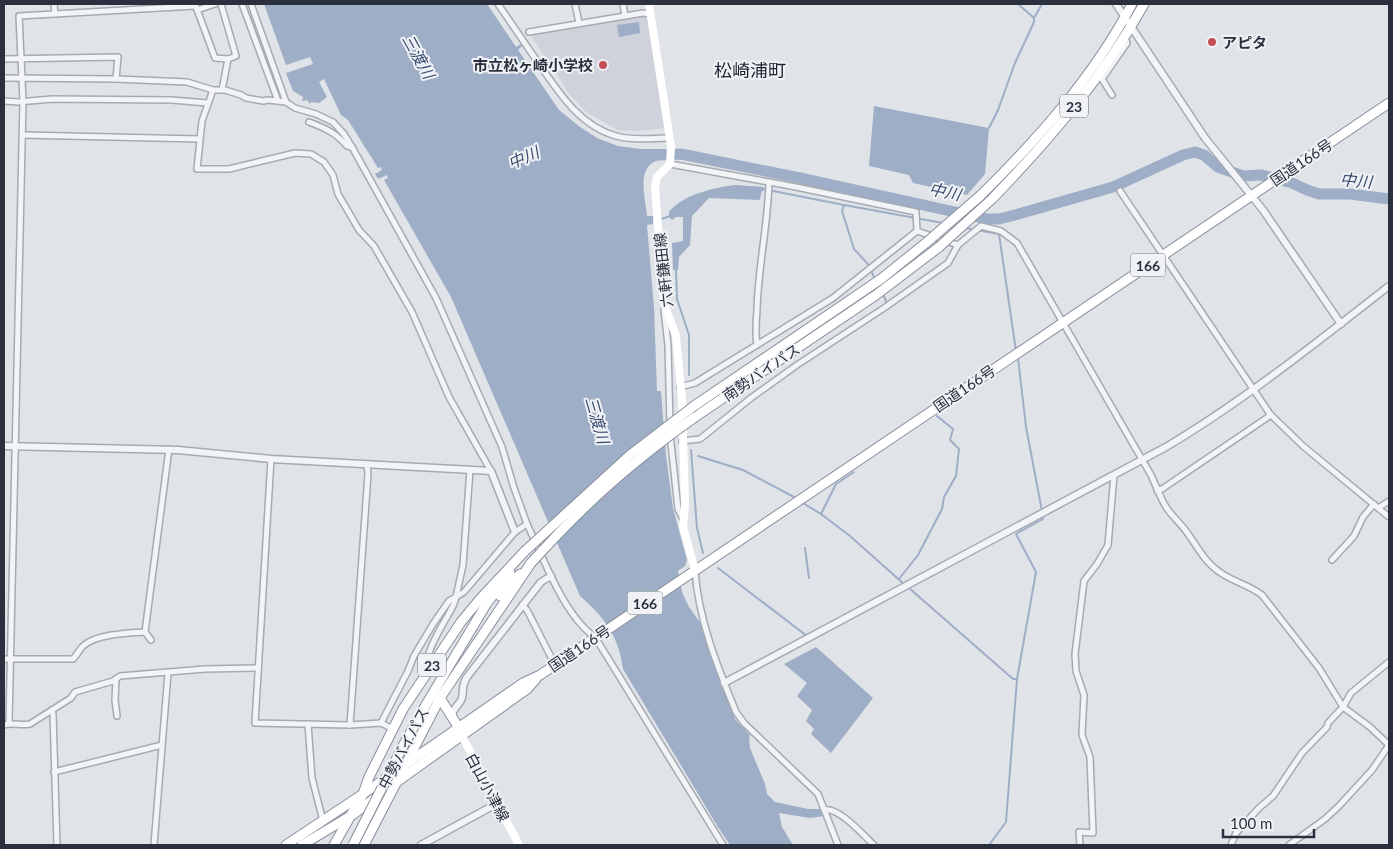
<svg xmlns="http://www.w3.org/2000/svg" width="1393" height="849" viewBox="0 0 1393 849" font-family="Lato,'Noto Sans JP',sans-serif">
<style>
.built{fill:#cfd2da}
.water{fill:#9eaec6}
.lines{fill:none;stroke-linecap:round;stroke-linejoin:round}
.stream{stroke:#9eaec6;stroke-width:2}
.river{stroke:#9eaec6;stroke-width:11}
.minor-casing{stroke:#a6aab2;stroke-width:8}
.tertiary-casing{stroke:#a6aab2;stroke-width:9}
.trunk-casing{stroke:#898f9e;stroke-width:11}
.minor{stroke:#f3f4f7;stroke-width:5}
.tertiary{stroke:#f3f4f7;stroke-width:6}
.secondary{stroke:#fff;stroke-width:8}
.trunk{stroke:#fff;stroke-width:9}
.trunk-bridge-casing{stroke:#898f9e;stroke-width:11;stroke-linecap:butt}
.trunk-bridge{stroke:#fff;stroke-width:9}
.poi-dot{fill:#c44e56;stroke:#f0f2f6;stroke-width:2}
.labels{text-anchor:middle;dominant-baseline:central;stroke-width:4;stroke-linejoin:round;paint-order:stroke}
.shield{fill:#f0f2f6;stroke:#656a75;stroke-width:1}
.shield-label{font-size:14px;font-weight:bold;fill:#2a303e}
.poi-label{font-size:15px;font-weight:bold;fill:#2a303e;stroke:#f0f2f6;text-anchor:start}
.street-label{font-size:15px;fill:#2a303e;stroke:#f0f2f6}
.water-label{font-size:16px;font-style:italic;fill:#374b6f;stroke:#f0f2f6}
.quarter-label{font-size:18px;fill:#1c212f;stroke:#f0f2f6}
</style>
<rect width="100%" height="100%" fill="#e0e3e8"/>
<path class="built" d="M 643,16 L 648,19 L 666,128 L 639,131 L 617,130 L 586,112 L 570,95 L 530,34 Z"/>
<g class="water">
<path d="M 264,4 L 487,4 L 516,47 L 521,44 L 522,46 L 518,50 L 559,110 L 580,127 L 597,138 L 618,146 L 640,149 L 666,149 L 666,159 C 634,161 645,194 647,216 L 653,216 L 653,224 L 647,225 L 654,308 L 657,391 L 661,391 L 666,456 L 673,508 L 687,560 L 685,566 L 678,571 L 682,592 L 689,607 L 702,625 L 735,719 L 750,735 L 749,738 L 750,748 L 765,784 L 767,794 L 775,802 L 808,809 L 822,809 L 825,816 L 810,818 L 779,813 L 782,827 L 793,845 L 730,845 L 718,827 L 623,669 C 619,636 604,617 580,596 L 451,297 L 384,180 L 388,178 L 387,175 L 378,179 L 375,174 L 382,170 L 381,167 L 378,168 L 348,120 L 341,115 L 324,79 L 319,82 L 327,97 L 319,103 L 311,102 L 310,104 L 307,100 L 302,101 L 303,97 L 293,91 L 286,73 L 313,64 L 310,57 L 286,65 Z"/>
<path d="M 639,22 L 640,33 L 619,37 L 617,25 Z"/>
<path d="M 874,106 L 989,128 L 985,174 L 967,195 L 913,183 L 909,175 L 869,166 Z"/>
<path d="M 735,185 L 764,187 L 764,189 L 761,193 L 760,200 L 709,198 L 692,216 L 690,245 L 679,257 L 678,270 L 673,270 L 672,243 L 683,241 L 683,217 L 676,217 L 672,220 L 669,217 L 669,212 C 684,194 713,188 735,185 Z"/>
<path d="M 816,647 L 873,698 L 831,753 L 811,734 L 814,729 L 806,721 L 812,710 L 797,696 L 807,683 L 784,664 Z"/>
</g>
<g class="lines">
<g class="stream">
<path d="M 1018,4 L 1034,18"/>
<path d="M 989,128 L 998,110 L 1015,63 L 1034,22 L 1034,18 L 1042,4"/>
<path d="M 763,189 L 844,205 L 842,211 L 854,249 L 867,263 L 875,279"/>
<path d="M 844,205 L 943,223"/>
<path d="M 661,219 L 671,216"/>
<path d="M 965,228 L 999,234 L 1016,351"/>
<path d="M 676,269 L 677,299 L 689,335 L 689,375"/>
<path d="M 883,294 L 886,301"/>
<path d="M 1018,358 L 1026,427 L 1042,511"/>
<path d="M 691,450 L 697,528 L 703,553"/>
<path d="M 698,456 L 743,470 L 796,498"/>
<path d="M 801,502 L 821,514 L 850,536 L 905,585"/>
<path d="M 821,514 L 836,484 L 854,472"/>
<path d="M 805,548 L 809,578"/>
<path d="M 718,568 L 807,636"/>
<path d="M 899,579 L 918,555 L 942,509 L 944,497 L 956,476 L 959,449 L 950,440 L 953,429 L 937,416"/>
<path d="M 909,588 L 1013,679 L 1017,679"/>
<path d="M 989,845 L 1006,822 L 1017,679 L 1036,572 L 1016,534 L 1043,519 L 1042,516"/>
</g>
<path class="river" d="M 659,155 L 681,154 L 800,178 L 987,219 L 999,219 L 1015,215 L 1113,187 L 1183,155 L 1195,152 L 1204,155 L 1218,167 L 1243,176 L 1262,175 L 1292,183 L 1307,190 L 1319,194 L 1350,194 L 1389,199"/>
<defs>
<g id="minor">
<path d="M 54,4 L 55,14"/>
<path d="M 195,4 L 215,58 L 228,59 L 222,90"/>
<path d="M 221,4 L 236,56 L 228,59"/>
<path d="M 242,4 L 278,101"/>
<path d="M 251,4 L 286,102"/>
<path d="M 498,4 C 511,23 524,42 537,61 C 558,91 579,126 616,136 C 634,141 652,138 670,138"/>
<path d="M 575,4 L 579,23"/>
<path d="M 623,4 L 625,16"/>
<path d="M 197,10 L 215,4"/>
<path d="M 529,32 L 643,13 L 650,14"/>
<path d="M 4,59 L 118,57 L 116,79"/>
<path d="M 4,78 L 116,79 L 187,82 L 213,90 L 225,90 L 241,95 L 246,98 L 263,101 L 268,100 L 286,102 L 295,108 L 316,114 L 333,122 L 344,134 L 352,147 L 436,298 L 502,447 L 514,488 L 527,524"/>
<path d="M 213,90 L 202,121 L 197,169 L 229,169 L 295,153 L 311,154 L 324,162 L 333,175 L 338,194 L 359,230 L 374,246 L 412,312 L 449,397 L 491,471"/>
<path d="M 1112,95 L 1102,79 L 1127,43 L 1125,37"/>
<path d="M 4,101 L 18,102 L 52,99 L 172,100 L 207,103"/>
<path d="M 309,122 C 325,128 336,133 347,146 L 352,147"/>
<path d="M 23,135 L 199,139"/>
<path d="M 670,164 L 796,187 L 916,212 L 917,231 L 958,245 L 981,226 L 1001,231 L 1017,243 L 1151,475 C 1156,486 1160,497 1166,507 C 1172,516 1180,523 1186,531 C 1197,546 1205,563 1221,573 C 1234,582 1249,585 1262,595 L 1319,668 L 1343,707 L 1370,727 L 1389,745"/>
<path d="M 1120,191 L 1270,414 L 1303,446 L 1389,517"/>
<path d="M 664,310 L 668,345 L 670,426"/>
<path d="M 757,345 C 755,333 756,322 757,310 C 758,267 768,225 769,182"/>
<path d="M 680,387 L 695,383 L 833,298 L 917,231"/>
<path d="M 670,434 L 678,509 L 683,519"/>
<path d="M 682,441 L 700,439 L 751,398 L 797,365 L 884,308 L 948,263 L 958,245"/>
<path d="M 271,459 L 255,723 L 350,725 L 381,723 L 393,729"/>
<path d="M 1157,490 L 1162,489 L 1271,415"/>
<path d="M 1378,508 L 1389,501"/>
<path d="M 1332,560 L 1354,536 L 1363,517 L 1374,504"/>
<path d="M 695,570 C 698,619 718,668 736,712 L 744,723 L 818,794 L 838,845"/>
<path d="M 522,605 L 527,610 L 551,657"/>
<path d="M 151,640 L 145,632 L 169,449"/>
<path d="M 4,659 L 73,659 C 77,655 79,650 83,646 C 96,634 128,633 145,632"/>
<path d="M 425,673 C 426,654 435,638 444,622 C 449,613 454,607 456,597 L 464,592 L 515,532 L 527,524 C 543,557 564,616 595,637 L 723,845"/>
<path d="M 116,679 L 115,700 L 117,716"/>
<path d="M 52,710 L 53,714 L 57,845"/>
<path d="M 9,723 L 23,101 L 19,16 L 195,6"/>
<path d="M 381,723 L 408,671 L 414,656 L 433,624 L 449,601 L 456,597 L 463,565 L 470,470"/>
<path d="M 308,724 L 312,778 L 323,821"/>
<path d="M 4,725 C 12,722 21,726 30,724 L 71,698 L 75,692 L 113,681 L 120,676 L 205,669 L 258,668"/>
<path d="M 350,725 L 368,474 L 367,465"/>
<path d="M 54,772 L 162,745"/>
<path d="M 825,810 C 839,807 864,836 874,845"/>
<path d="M 154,845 L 168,673"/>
<path d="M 1080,845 L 1079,832 L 1093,833 L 1090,757 L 1082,735 L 1084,695 L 1076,671 L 1075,654 L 1084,581 L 1097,564 L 1108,545 L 1114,475"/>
<path d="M 1231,845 L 1236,833 L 1259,808 L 1273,796 L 1302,753 L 1327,727 L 1328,723 L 1343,707 L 1351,693 L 1389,662"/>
<path d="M 1289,845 L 1325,819 L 1339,806 L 1372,770 L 1389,745"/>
</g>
<g id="tertiary">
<path d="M 1116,4 L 1205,138 L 1263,210 L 1341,324"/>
<path d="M 4,446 L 178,450 L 271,459 L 491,471 L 515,532"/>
<path d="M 724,683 L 1166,447 C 1245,400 1317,342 1389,286"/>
<path d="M 452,716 C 453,707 460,705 462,698 C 464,689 461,686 467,677 L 541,582 L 551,576"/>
<path d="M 421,845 L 498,803"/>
</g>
<g id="trunk">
<path d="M 980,196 C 1038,139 1094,76 1132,4"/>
<path d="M 992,199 C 1049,140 1104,76 1144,4"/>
<path d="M 694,406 L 881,279 L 927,242"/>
<path d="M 695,417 L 876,295 L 939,247"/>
<path d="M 500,596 L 520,574"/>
<path d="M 440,698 L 459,728"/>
<path d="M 403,746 L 427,703 L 487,603 L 510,573"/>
<path d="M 398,781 L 527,689 L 536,679"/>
<path d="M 286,845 L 363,794 L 523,683 L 540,675 L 1389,103"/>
<path d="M 302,845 L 352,815 L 378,796"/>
<path d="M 334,845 L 363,794 L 369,777 L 403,709 L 461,622 L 480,599 L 525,551"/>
<path d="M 364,845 L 440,698 L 531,563"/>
</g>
</defs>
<use href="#minor" class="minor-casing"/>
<use href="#tertiary" class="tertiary-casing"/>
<use href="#trunk" class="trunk-casing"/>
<use href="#minor" class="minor"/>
<use href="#tertiary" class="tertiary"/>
<g class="secondary">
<path d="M 649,4 L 671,146 L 670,164 L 657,177 L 655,187 L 664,303 L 676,336 L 682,400 L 685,504 L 683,527 L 695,570"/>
<path d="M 460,732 L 519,845"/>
</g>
<use href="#trunk" class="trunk"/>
<defs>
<g id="trunk-bridge">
<path d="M 927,242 L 980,196"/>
<path d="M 939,247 L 992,199"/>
<path d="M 525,551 L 630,455 L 694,406"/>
<path d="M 531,563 C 547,546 562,529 579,513 C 615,477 654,446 695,417"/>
<path d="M 353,845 L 403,746"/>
</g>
</defs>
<use href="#trunk-bridge" class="trunk-bridge-casing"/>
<use href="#trunk-bridge" class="trunk-bridge"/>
</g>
<g class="poi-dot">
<circle cx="1212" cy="42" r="5"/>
<circle cx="603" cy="65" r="5"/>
</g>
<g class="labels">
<g class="shield">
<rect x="1060" y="94.5" width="28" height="23" rx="4"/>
<rect x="1130.5" y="253.5" width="35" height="23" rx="4"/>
<rect x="627.5" y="591.5" width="35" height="23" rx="4"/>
<rect x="418" y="653.5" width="28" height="23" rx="4"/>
</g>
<g class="shield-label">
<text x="1074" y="106">23</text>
<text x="1148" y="265">166</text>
<text x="645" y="603">166</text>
<text x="432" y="665">23</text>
</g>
<g class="poi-label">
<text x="1222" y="42">アピタ</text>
<text x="593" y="65" text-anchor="end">市立松ヶ崎小学校</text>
</g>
<g class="street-label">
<text transform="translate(1301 162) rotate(-34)">国道166号</text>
<text transform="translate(663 270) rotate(-96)">六軒鎌田線</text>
<text transform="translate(761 372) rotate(-34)">南勢バイパス</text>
<text transform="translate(964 388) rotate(-34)">国道166号</text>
<text transform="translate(579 648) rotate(-34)">国道166号</text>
<text transform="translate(403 748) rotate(-62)">中勢バイパス</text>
<text transform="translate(488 787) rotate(62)">白山小津線</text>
</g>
<g class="water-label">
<text transform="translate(419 56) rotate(61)">三渡川</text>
<text transform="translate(523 157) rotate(-24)">中川</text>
<text transform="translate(1356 180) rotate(5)">中川</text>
<text transform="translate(945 191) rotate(12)">中川</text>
<text transform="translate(598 420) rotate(74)">三渡川</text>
</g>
<g class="quarter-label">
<text x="750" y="70">松崎浦町</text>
</g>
</g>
<rect width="1393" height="849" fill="none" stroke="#2a303e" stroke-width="10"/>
<path d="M1223 829v8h91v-8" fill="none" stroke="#2a303e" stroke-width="2.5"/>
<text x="1230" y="829" font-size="15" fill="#2a303e" stroke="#f0f2f6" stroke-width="4" paint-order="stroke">100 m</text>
</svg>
